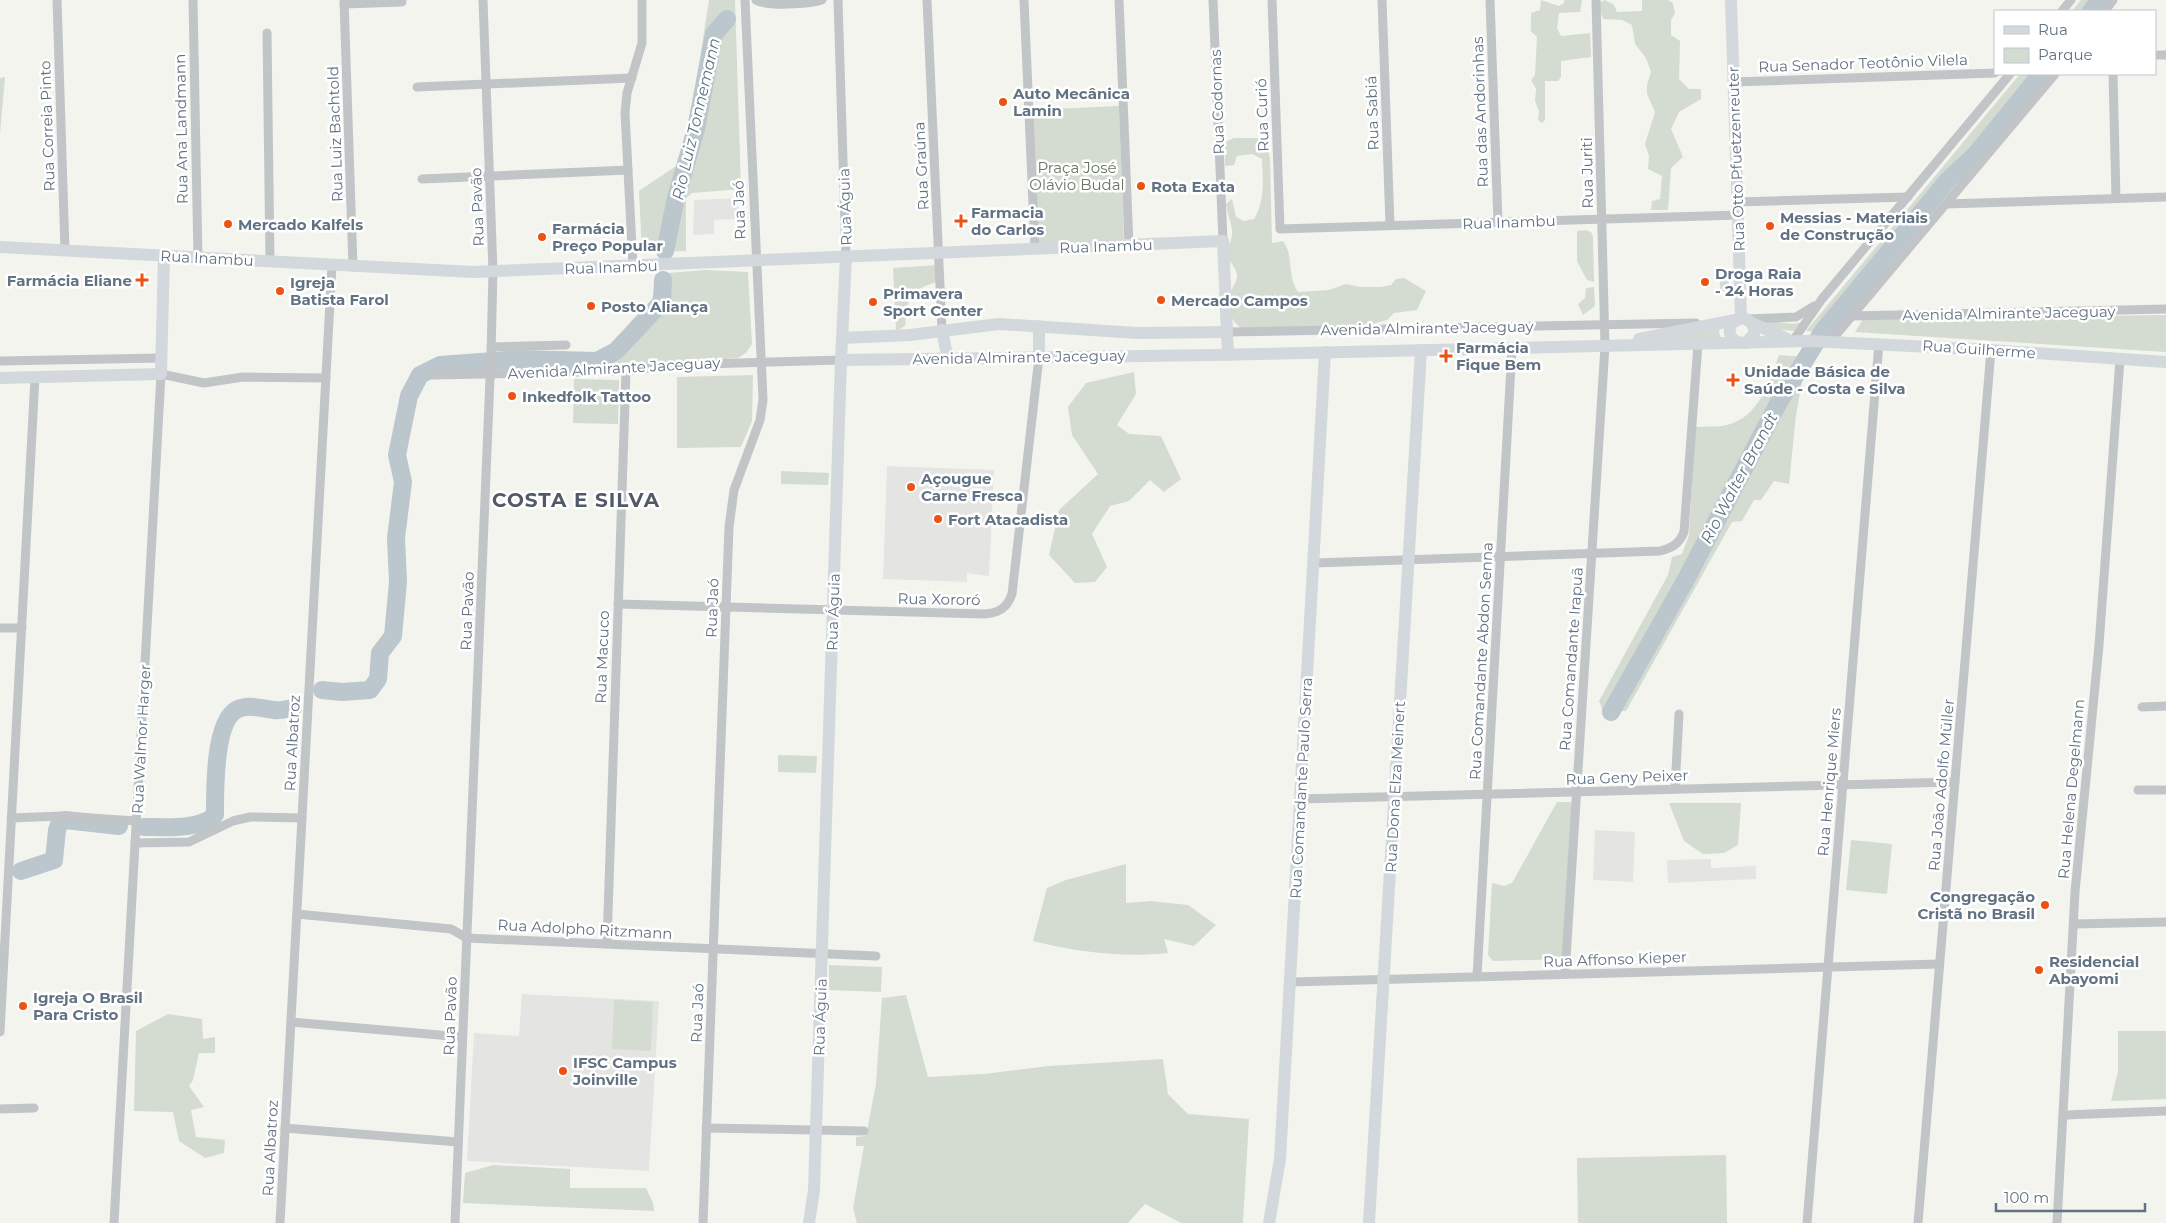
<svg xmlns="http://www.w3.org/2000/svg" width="2166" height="1223" viewBox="0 0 2166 1223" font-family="Montserrat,sans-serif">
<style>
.built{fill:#e4e5e3}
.green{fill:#d4dbd0}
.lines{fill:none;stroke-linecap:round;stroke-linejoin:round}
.river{stroke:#bbc7cc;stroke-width:18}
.street{stroke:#c1c5c8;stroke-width:9}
.secondary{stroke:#d2d8dc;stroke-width:12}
.poi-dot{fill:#ed5116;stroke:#fff;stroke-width:2}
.labels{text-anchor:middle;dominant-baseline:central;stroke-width:5;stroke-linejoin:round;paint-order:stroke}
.street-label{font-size:15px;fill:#617282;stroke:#fff}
.poi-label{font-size:15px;font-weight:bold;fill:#617282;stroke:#fff;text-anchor:start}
.park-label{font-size:15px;fill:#647960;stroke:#fff}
.water-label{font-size:16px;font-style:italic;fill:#5c7580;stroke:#fff}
.district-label{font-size:20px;font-weight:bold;letter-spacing:1px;fill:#4f5b67;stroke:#fff}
</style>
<rect width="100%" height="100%" fill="#f4f4ef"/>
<g class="built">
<path d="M 737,198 L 738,219 L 714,220 L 714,234 L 693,235 L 694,200 Z"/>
<path d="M 887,466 L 994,470 L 989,576 L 967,573 L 967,582 L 883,579 Z"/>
<path d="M 1595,830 L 1635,832 L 1633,882 L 1593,880 Z"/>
<path d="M 1711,859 L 1711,868 L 1756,866 L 1756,879 L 1668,883 L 1667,860 Z"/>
<path d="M 522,994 L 659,1001 L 649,1171 L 467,1161 L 474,1033 L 519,1036 Z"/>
</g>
<g class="green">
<path d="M 709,0 L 735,0 L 741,189 L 692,193 L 686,198 L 686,251 L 642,252 L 639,191 L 679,164 L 695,91 Z"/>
<path d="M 1541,0 L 1559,6 L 1564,3 L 1564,0 L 1582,0 L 1580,12 L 1559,13 L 1557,28 L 1561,36 L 1590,33 L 1591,57 L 1561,61 L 1561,77 L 1558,81 L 1545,81 L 1545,120 L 1542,123 L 1538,120 L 1539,111 L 1535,101 L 1536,89 L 1531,80 L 1535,75 L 1537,37 L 1531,31 L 1531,13 L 1540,10 Z"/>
<path d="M 1605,0 L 1614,5 L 1617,12 L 1642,11 L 1642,0 L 1668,0 L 1673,3 L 1675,13 L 1671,20 L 1671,35 L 1680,41 L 1679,79 L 1689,89 L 1701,89 L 1701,99 L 1679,112 L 1671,129 L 1683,157 L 1671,168 L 1668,210 L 1651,210 L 1652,201 L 1660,199 L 1662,176 L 1648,169 L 1649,156 L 1645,144 L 1655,112 L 1647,94 L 1647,85 L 1651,72 L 1646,58 L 1635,44 L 1632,25 L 1622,20 L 1603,19 L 1598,3 Z"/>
<path d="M 2081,0 L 2104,0 L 2096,11 L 2072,11 Z"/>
<path d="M 2020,74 L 2045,74 L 1832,333 L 1806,331 Z"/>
<path d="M 5,77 L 0,134 L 0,78 Z"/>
<path d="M 1119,106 L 1124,241 L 1035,244 L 1030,110 Z"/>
<path d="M 1234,138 L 1265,138 L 1270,158 L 1272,243 L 1283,241 C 1294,255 1287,277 1298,292 L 1329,290 L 1346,284 L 1361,287 L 1381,287 L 1391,285 L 1396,279 L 1404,278 L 1426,291 L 1417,310 L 1394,313 L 1387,320 L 1365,326 L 1241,328 C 1230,320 1225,307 1230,293 C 1232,288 1236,283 1237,278 C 1238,268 1228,261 1225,253 C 1238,230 1230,228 1226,204 L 1232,199 L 1236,217 L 1244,221 L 1254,219 C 1265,202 1263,178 1262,159 L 1252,154 L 1237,156 L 1234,165 L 1225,166 L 1225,142 Z"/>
<path d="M 1586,230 L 1591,232 L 1593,236 L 1594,282 L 1587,280 L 1577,261 L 1577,231 Z"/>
<path d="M 938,265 L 939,281 C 907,292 909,293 905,326 L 896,331 L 893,268 Z"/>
<path d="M 706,270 L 748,272 L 752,344 L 746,353 L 738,358 L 655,363 L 602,370 L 513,369 L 503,367 L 499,363 L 500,357 L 592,359 L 607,353 L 625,334 L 632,320 L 650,305 L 659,277 L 668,273 Z"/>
<path d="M 1720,271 L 1728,271 L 1729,291 L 1720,291 Z"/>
<path d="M 1594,287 L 1595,306 L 1583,315 L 1578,304 L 1585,298 L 1586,288 Z"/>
<path d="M 2166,315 L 2166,352 L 1855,332 L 1863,319 Z"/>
<path d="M 1764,320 C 1776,321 1792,326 1801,322 L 1794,331 L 1771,329 Z"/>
<path d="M 1720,326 L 1719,333 L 1722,340 L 1643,342 Z"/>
<path d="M 1779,355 L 1805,357 L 1807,355 L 1796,415 L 1789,484 L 1774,481 L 1761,500 L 1754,500 L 1742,521 L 1732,522 L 1626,711 L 1603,711 L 1599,701 L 1668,575 L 1672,557 L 1682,554 L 1689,535 L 1695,427 C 1706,426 1723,428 1733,423 C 1760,413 1770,380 1779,355 Z"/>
<path d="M 1134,372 L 1136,394 L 1117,425 L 1129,434 L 1161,436 L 1181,479 L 1164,492 L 1150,480 L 1129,501 L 1110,506 L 1092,534 L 1107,567 L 1095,582 L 1075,583 L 1049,555 L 1059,510 L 1098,474 L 1072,435 L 1068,407 L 1086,383 Z"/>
<path d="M 753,375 L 752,421 L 741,447 L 677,448 L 677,377 Z"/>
<path d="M 574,379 L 619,380 L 618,424 L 573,423 Z"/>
<path d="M 781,471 L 829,473 L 828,485 L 781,484 Z"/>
<path d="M 778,755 L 817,756 L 816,773 L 778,772 Z"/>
<path d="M 1557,802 L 1570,802 L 1576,807 L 1565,959 L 1493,961 L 1488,955 L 1492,883 L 1504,886 L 1512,883 Z"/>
<path d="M 1669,803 L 1741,803 L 1738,845 L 1724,853 L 1703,854 L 1684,841 Z"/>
<path d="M 1851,840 L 1892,844 L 1887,894 L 1846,890 Z"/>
<path d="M 1126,864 L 1126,903 L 1151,901 L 1188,905 L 1216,925 L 1194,946 L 1164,939 L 1168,953 C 1123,958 1077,952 1033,941 L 1047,888 L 1066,880 Z"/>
<path d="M 829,965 L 882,967 L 881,992 L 829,990 Z"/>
<path d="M 906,995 L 928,1077 L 984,1074 L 1049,1066 L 1163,1059 L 1168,1094 L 1188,1114 L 1249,1119 L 1243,1223 L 1181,1223 L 1145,1204 L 1128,1223 L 857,1223 L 853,1208 L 864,1146 L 856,1146 L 856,1137 L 866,1136 L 876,1084 L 882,998 Z"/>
<path d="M 614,1000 L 653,1002 L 651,1051 L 612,1049 Z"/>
<path d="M 168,1014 L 202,1019 L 203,1039 L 215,1037 L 215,1053 L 199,1053 L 193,1080 L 189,1086 L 204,1107 L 191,1110 L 196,1137 L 225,1140 L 224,1153 L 205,1158 L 179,1141 L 173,1112 L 134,1111 L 136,1031 Z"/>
<path d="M 2118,1031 L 2166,1031 L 2166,1099 L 2111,1101 L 2118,1071 Z"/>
<path d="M 1726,1155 L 1727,1223 L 1578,1223 L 1577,1158 Z"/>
<path d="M 493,1165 L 570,1169 L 570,1188 L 646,1188 L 653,1203 L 654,1211 L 463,1203 L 465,1173 Z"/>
</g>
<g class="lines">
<g class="river">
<path d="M 2091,11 L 2100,0"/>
<path d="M 665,251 L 676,198 L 696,129 L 714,34 L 727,19"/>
<path d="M 322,690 L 342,692 L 370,690 L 378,679 L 380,653 L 393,636 L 398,582 L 396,538 L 403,482 L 397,455 L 409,396 L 420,375 L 440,365 L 519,359 L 597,361 L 616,351 L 662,302 L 663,280"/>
<path d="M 1611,712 L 1684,583 L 1779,402 L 1823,331 L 1949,179 L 1976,154 L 2041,74"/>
<path d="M 144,827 C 165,827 200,830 215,815 C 215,791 214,723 236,710 C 248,703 262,709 274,710 C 280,711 287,709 293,708"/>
<path d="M 21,871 L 54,860 L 57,830 L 60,822 L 65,820 L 119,826"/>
</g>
<g class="street">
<path d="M 57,0 L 65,250"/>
<path d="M 193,0 L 198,258"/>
<path d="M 344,0 L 353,267"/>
<path d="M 756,0 C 768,7 809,4 822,0"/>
<path d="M 838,0 L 846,257"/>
<path d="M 927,0 L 942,330"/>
<path d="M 1024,0 L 1035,249"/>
<path d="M 1119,0 L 1129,245"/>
<path d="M 1213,0 L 1223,241"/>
<path d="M 1272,0 L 1280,229 L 1738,215"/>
<path d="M 1382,0 L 1390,225"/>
<path d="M 1490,0 L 1498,222"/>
<path d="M 344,4 L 402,2"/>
<path d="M 2062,11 L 2071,0"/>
<path d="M 2105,11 L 2113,0"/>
<path d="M 267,33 L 270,262"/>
<path d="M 2155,55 L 2166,55"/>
<path d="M 2113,74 L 2116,198"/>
<path d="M 1733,82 L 1995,73"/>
<path d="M 417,87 L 632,78"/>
<path d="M 422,179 L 628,170"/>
<path d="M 1737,202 L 1908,197"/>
<path d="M 1946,204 L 2166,197"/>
<path d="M 633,266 L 625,113 L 627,93 L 642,43 L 642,0"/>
<path d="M 1851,316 L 2166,309"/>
<path d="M 1747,319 L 1796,317 L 1814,306"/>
<path d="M 1227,332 L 1696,323"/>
<path d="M 1792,342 L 1822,299 L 2010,74"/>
<path d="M 1830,342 L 2055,74"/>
<path d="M 491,347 L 566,345"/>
<path d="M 0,361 L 161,358"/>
<path d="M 433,375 L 626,371 L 672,365 L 841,360"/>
<path d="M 1314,563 L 1660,551 C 1672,548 1679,544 1684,532 L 1698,344"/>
<path d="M 618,604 L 984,614 C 999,613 1007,608 1012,594 L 1039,357"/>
<path d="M 0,628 L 22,628"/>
<path d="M 2142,707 L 2166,706"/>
<path d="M 1675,789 L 1679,714"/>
<path d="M 2138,790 L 2166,790"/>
<path d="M 1300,799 L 1955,782"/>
<path d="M 11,818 L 62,816 L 136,821"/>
<path d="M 135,843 L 189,842 L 233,821 L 250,817 L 302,818"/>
<path d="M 297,914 L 451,929 L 467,938 L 876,956"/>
<path d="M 2074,924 L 2166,922"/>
<path d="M 607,944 L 626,371"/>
<path d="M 1565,974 L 1605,346 L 1596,0"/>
<path d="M 1477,977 L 1512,348"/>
<path d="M 1291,982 L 1939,964"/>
<path d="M 291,1022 L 462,1037"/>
<path d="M 0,1032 L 35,377"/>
<path d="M 0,1109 L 34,1108"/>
<path d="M 2065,1115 L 2166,1111"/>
<path d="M 285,1128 L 458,1142"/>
<path d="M 706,1128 L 864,1131"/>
<path d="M 114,1223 L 161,374 L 204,383 L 243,377 L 326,378"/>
<path d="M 280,1223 L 332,265"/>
<path d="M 455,1223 L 491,354 L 493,271 L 483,0"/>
<path d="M 703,1223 L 729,527 L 734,490 L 760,420 L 763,400 L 745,0"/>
<path d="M 1807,1223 L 1879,343"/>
<path d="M 1918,1223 L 1991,350"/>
<path d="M 2057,1223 L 2075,892 L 2099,645 L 2120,359"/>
</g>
<g class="secondary">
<path d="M 1731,0 L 1741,318"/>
<path d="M 0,247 L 473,272 L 1223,241 L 1228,355"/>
<path d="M 1752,323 L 1787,339"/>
<path d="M 942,330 L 946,350 L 950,358"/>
<path d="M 842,338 L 910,335 L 999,324 L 1137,333 L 1227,332"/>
<path d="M 1639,339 L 1735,320"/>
<path d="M 1739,343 C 1730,339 1727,331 1732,323 L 1741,318 C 1750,319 1755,325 1754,334 L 1746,343"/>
<path d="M 1039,357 L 1039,326"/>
<path d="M 841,360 L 1214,355 L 1810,341 L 1991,350 L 2166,362"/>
<path d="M 0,378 L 161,374 L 164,256"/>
<path d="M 809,1223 L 814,1190 L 841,360 L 846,257"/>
<path d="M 1269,1223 L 1280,1159 L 1325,352"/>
<path d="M 1369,1223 L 1421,350"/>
</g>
</g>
<g class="poi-dot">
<circle cx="1003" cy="102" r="5"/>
<circle cx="1141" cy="186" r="5"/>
<path d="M958.5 213.5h5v5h5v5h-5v5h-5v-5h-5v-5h5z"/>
<circle cx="228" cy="224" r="5"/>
<circle cx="1770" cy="226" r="5"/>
<circle cx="542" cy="237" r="5"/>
<path d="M139.5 272.5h5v5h5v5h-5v5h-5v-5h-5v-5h5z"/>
<circle cx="1705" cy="282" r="5"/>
<circle cx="280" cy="291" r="5"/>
<circle cx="1161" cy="300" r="5"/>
<circle cx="873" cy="302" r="5"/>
<circle cx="591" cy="306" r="5"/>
<path d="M1443.5 348.5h5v5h5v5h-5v5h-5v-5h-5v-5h5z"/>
<path d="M1730.5 372.5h5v5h5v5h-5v5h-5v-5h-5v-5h5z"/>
<circle cx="512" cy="396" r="5"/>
<circle cx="911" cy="487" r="5"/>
<circle cx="938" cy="519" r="5"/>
<circle cx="2045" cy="905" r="5"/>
<circle cx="2039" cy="970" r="5"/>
<circle cx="23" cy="1006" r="5"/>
<circle cx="563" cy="1071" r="5"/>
</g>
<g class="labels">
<g class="street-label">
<text transform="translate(1863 63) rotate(-2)">Rua Senador Teotônio Vilela</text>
<text transform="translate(1217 102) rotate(-92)">Rua Codornas</text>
<text transform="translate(1480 112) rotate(-92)">Rua das Andorinhas</text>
<text transform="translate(1372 113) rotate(-92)">Rua Sabiá</text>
<text transform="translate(1262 115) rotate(-92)">Rua Curió</text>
<text transform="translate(47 126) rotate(-92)">Rua Correia Pinto</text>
<text transform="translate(181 129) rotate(-91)">Rua Ana Landmann</text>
<text transform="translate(335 134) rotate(-92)">Rua Luiz Bachtold</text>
<text transform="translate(1736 159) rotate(-92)">Rua Otto Pfuetzenreuter</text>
<text transform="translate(921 166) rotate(-93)">Rua Graúna</text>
<text transform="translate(1587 173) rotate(-91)">Rua Juriti</text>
<text transform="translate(477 207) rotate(-92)">Rua Pavão</text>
<text transform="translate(845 207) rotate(-92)">Rua Águia</text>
<text transform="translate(739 210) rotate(-92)">Rua Jaó</text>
<text transform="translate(1509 222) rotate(-2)">Rua Inambu</text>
<text transform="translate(1106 246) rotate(-2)">Rua Inambu</text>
<text transform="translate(207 258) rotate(3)">Rua Inambu</text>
<text transform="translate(611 267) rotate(-2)">Rua Inambu</text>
<text transform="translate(2009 313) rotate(-1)">Avenida Almirante Jaceguay</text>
<text transform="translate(1427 328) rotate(-1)">Avenida Almirante Jaceguay</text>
<text transform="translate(1979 349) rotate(4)">Rua Guilherme</text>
<text transform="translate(1019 357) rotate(-1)">Avenida Almirante Jaceguay</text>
<text transform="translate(614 368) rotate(-3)">Avenida Almirante Jaceguay</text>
<text transform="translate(939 599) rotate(1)">Rua Xororó</text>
<text transform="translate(712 608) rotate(-88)">Rua Jaó</text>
<text transform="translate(467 611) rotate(-88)">Rua Pavão</text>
<text transform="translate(833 612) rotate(-88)">Rua Águia</text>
<text transform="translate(602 657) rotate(-88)">Rua Macuco</text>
<text transform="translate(1571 659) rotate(-86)">Rua Comandante Irapuã</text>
<text transform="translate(1481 661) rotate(-87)">Rua Comandante Abdon Senna</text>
<text transform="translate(141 739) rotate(-87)">Rua Walmor Harger</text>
<text transform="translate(292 743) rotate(-87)">Rua Albatroz</text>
<text transform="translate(1627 777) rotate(-2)">Rua Geny Peixer</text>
<text transform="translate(1829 782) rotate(-85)">Rua Henrique Miers</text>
<text transform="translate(1941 785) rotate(-85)">Rua João Adolfo Müller</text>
<text transform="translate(1395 787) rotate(-87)">Rua Dona Elza Meinert</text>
<text transform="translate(1301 788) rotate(-87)">Rua Comandante Paulo Serra</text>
<text transform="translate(2071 789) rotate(-85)">Rua Helena Degelmann</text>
<text transform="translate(585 929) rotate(3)">Rua Adolpho Ritzmann</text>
<text transform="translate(1615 959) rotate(-2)">Rua Affonso Kieper</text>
<text transform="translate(697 1013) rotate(-88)">Rua Jaó</text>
<text transform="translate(450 1016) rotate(-88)">Rua Pavão</text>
<text transform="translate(820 1017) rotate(-88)">Rua Águia</text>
<text transform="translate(270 1148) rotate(-87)">Rua Albatroz</text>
</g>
<g class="poi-label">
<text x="1013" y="93">Auto Mecânica<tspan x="1013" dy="17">Lamin</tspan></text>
<text x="1151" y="186">Rota Exata</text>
<text x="971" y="212">Farmacia<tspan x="971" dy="17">do Carlos</tspan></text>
<text x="1780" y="217">Messias - Materiais<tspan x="1780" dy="17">de Construção</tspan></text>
<text x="238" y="224">Mercado Kalfels</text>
<text x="552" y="228">Farmácia<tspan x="552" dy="17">Preço Popular</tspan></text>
<text x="1715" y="273">Droga Raia<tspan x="1715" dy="17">- 24 Horas</tspan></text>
<text x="132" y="280" text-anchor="end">Farmácia Eliane</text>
<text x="290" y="282">Igreja<tspan x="290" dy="17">Batista Farol</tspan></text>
<text x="883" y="293">Primavera<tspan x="883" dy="17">Sport Center</tspan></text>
<text x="1171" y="300">Mercado Campos</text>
<text x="601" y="306">Posto Aliança</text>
<text x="1456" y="347">Farmácia<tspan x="1456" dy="17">Fique Bem</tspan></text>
<text x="1744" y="371">Unidade Básica de<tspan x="1744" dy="17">Saúde - Costa e Silva</tspan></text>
<text x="522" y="396">Inkedfolk Tattoo</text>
<text x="921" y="478">Açougue<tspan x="921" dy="17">Carne Fresca</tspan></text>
<text x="948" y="519">Fort Atacadista</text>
<text x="2035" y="896" text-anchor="end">Congregação<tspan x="2035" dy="17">Cristã no Brasil</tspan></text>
<text x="2049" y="961">Residencial<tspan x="2049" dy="17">Abayomi</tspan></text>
<text x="33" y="997">Igreja O Brasil<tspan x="33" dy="17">Para Cristo</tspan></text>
<text x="573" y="1062">IFSC Campus<tspan x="573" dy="17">Joinville</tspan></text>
</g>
<g class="park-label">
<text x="1077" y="167">Praça José<tspan x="1077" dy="17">Olávio Budal</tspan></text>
</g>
<g class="water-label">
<text transform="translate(696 119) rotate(-77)">Rio Luiz Tonnemann</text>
<text transform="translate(1739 478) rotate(-62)">Rio Walter Brandt</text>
</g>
<g class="district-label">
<text x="576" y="500">COSTA E SILVA</text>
</g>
</g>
<rect x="1994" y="10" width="162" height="65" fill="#ffffff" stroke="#c0c7cd"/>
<rect x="2004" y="26" width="25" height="8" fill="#d2d8dc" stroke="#c0c7cd"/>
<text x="2038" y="35" font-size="15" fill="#617282">Rua</text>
<rect x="2004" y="48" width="25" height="15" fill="#d4dbd0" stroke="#c0c7cd"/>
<text x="2038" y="60" font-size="15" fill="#617282">Parque</text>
<path d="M1996 1203v8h149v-8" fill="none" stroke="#617282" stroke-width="2.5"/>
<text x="2004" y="1203" font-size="15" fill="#617282" stroke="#ffffff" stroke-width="4" paint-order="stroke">100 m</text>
</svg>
